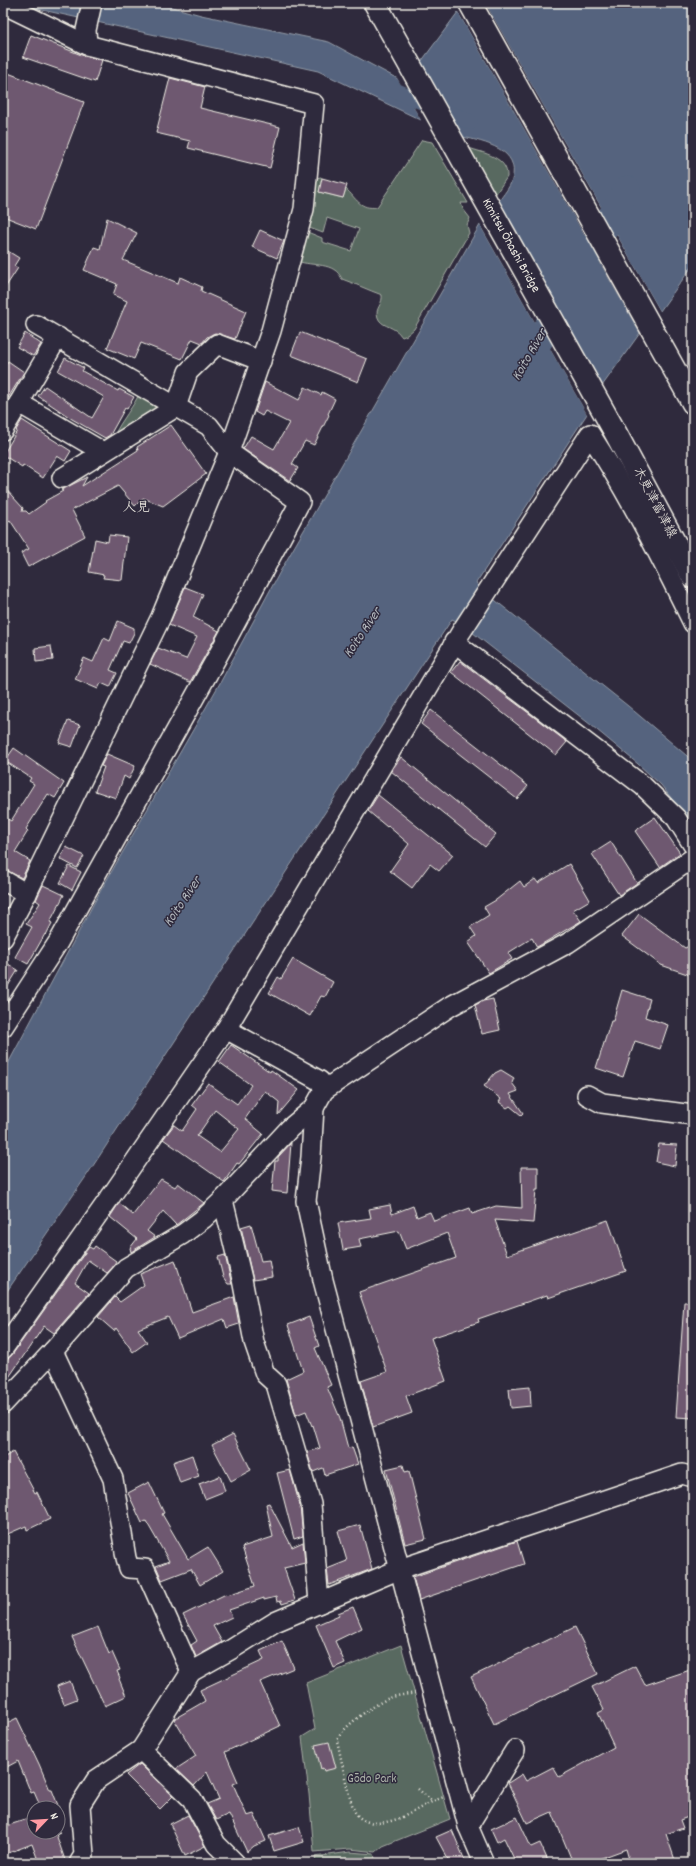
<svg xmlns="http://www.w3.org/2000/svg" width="696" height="1866" viewBox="0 0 696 1866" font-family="Dekko,'Klee One',sans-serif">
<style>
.green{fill:#596960;stroke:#a6ada4}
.water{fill:#54647e;stroke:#949ca8}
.pier{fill:#2f2a3d}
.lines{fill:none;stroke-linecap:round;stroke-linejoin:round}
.canal{stroke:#54647e;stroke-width:16}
.river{stroke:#54647e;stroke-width:27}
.building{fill:#6e596f;stroke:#f4f1e8;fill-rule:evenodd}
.minor-casing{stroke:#f4f1e8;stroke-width:22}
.major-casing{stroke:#f4f1e8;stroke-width:25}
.path{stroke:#f4f1e8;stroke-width:2.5;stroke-dasharray:1 3;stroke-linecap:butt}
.minor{stroke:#2f2a3d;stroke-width:19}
.major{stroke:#2f2a3d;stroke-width:22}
.labels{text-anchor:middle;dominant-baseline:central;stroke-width:3;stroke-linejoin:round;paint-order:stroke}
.street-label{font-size:13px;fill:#f4f1e8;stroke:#2f2a3d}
.park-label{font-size:13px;fill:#aeb4ab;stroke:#2f2a3d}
.water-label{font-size:14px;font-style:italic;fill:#b4b9be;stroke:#2f2a3d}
.neighbourhood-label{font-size:14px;fill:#f4f1e8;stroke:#2f2a3d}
</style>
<rect width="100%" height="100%" fill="#2f2a3d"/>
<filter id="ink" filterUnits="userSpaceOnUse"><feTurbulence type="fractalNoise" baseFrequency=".025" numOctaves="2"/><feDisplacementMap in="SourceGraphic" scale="8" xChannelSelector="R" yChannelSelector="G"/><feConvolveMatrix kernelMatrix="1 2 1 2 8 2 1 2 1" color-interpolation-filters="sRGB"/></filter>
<g filter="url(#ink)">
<g class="green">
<path d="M 422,140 L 432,142 L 468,203 L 461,203 L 463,209 L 470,218 L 467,225 L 469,233 L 414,329 L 407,335 L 402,337 C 400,335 398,331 395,330 C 388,325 378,325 377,313 C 377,307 383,303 382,295 C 368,290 356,284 342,279 C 334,261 313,267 297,261 L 305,231 L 322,238 L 322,242 L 351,251 L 359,229 L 327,218 L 323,233 L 304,226 L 316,178 L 321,177 L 322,178 L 319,192 L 343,198 L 346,189 C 356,198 360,210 377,207 Z"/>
<path d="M 469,148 C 483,153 508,157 507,177 L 495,195 Z"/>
<path d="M 141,391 L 159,408 L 114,435 C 122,420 133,407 141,391 Z"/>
<path d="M 401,1645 L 450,1819 L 383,1846 L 376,1852 L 350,1849 L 314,1852 L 309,1794 L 302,1737 L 315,1729 L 306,1683 Z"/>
<path d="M 350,1852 L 374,1854 L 376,1863 L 316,1863 L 315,1857 Z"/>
</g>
<g class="water">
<path d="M 11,3 L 157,3 L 201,15 L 329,42 L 398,79 L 421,120 L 318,71 Z"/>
<path d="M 485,3 L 693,3 L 693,265 L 660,311 Z"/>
<path d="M 458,12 L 640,333 L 602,386 L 499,201 C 503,195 510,187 512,180 C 521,149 484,142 463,137 L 421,62 Z"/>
<path d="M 480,225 L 587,414 L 476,583 L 482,589 L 460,623 L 452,619 L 85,1178 L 3,1297 L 3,1073 L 101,890 L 220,683 L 281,570 Z"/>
<path d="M 491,597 L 628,706 L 693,761 L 693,821 L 685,816 L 661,785 L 638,764 L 591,725 L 468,629 Z"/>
</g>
<g class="pier">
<path d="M 483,3 L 485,3 L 661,313 L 658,312 Z"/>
<path d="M 457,10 L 459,11 L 642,332 L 641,335 Z"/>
<path d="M 396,76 L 400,78 L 422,119 L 422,122 Z"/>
<path d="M 479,223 L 482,224 L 589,413 L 588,416 Z"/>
</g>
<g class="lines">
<path class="canal" d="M 387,87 L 470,122"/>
<path class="river" d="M 524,367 L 627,189"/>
</g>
<g class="building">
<path d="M 31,35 L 84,56 L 102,60 L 95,82 L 23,57 Z"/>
<path d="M 8,73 L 84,102 L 36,229 L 3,216 L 3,86 Z"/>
<path d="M 170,78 L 205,87 L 200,108 L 280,127 L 270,168 L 188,148 L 190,141 L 156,133 Z"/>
<path d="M 322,178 L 347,185 L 343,198 L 319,192 Z"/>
<path d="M 107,218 L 137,233 L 123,260 L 178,283 L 180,277 L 202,287 L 201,291 L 246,311 L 235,339 L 215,333 L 207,337 L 202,343 L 192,339 L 182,359 L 141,343 L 134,359 L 107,348 L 127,301 L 113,295 L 117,284 L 84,270 L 94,247 L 100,249 Z"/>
<path d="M 260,230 L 284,241 L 277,258 L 252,247 Z"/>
<path d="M 3,248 L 19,258 L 14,266 L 18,268 L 3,291 Z"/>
<path d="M 300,332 L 367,359 L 358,382 L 291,355 Z"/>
<path d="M 25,333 L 41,344 L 33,356 L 17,347 Z"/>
<path d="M 65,358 L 84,368 L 82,371 L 118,391 L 119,389 L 134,397 L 127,409 L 125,408 L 110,435 L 105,438 L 72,419 L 38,396 L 45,386 L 92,418 L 104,397 L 58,371 Z"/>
<path d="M 8,361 L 24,372 L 3,406 L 3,369 Z"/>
<path d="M 265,382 L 299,400 L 305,387 L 321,395 L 322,392 L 335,399 L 328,414 L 329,415 L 314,445 L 305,441 L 292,464 L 298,468 L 290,481 L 243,449 L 251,436 L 274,449 L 289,423 L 265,411 L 262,416 L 255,412 Z"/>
<path d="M 22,420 L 71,451 L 65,461 L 57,456 L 43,478 L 23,465 L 22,467 L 3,455 L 17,431 L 16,430 Z"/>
<path d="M 171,425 L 206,474 L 163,506 L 143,498 L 135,506 L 118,486 L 72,510 L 85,536 L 28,567 L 21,553 L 29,549 L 10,520 L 3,526 L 3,486 L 23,508 L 22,511 L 26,511 L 29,514 L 46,502 L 45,501 L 63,491 L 61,490 L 87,477 L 82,486 L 138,450 L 137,447 Z"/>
<path d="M 109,535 L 127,537 L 122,580 L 103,578 L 104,575 L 89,572 L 95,539 L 108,542 Z"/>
<path d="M 185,587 L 203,594 L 193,617 L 219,631 L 190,682 L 150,664 L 158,648 L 186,659 L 197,637 L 169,625 Z"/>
<path d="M 118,621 L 134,628 L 134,633 L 129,643 L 123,641 L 110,670 L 117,673 L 110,687 L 101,683 L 98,689 L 75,679 L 84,658 L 93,662 L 104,638 L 110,641 Z"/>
<path d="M 51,646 L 53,660 L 36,662 L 35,648 Z"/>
<path d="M 460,661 L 567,742 L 556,755 L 451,672 Z"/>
<path d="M 431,710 L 528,786 L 517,799 L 421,724 Z"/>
<path d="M 68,721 L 80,725 L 72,747 L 59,743 Z"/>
<path d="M 14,748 L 64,783 L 55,798 L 48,794 L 26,829 L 28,831 L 15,852 L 30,861 L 22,878 L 3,869 L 3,816 L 11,821 L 34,784 L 29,781 L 31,778 L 5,761 Z"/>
<path d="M 107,754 L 135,766 L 129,779 L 124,776 L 116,798 L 95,791 L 104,767 L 101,766 Z"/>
<path d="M 401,757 L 496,834 L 485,847 L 391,771 Z"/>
<path d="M 378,795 L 453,855 L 439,871 L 430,864 L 412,888 L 390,871 L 409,844 L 388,826 L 387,827 L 368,811 Z"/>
<path d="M 655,817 L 680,853 L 660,867 L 635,831 Z"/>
<path d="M 611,842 L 637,883 L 619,895 L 592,854 Z"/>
<path d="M 66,847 L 84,856 L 77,868 L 60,859 Z"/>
<path d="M 569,864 L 590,900 L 573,910 L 581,921 L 537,947 L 532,938 L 508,953 L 512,959 L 489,973 L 468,942 L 476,936 L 470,927 L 489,915 L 484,907 L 496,900 L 520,881 L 524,887 L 535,879 L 538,883 Z"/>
<path d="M 69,866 L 81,872 L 72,890 L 60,883 Z"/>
<path d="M 43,885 L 64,895 L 50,922 L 52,923 L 46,935 L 45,934 L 28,964 L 15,957 L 32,927 L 26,924 L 40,903 L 36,900 Z"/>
<path d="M 639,914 L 685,948 L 693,944 L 693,976 L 661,965 L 622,936 Z"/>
<path d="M 293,959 L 333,982 L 325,997 L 321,996 L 310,1016 L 269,993 L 278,977 L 281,979 Z"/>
<path d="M 3,961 L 18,970 L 3,994 Z"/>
<path d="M 622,990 L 650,999 L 645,1017 L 668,1025 L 660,1049 L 635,1041 L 623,1077 L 596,1068 L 611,1021 L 613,1021 Z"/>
<path d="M 493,999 L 500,1030 L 482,1034 L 475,1005 L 483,1001 Z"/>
<path d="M 231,1045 L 270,1072 L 271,1070 L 299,1090 L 278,1115 L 279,1102 L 265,1091 L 245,1119 L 263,1134 L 239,1164 L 237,1163 L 224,1182 L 163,1139 L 174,1125 L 182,1131 L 197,1109 L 192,1105 L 208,1083 L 237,1104 L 251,1085 L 219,1062 ZM 215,1110 L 239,1129 L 220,1152 L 197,1136 Z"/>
<path d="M 501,1070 L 514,1078 L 512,1083 L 518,1091 L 510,1094 L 523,1113 L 521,1115 L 510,1106 L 507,1108 L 499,1102 L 501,1099 L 484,1086 L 495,1073 Z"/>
<path d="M 291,1143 L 287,1193 L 272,1191 L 275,1161 L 278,1161 L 278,1157 Z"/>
<path d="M 659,1144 L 677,1145 L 675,1166 L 656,1162 Z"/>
<path d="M 521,1167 L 538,1167 L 538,1190 L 536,1190 L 533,1223 L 495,1220 L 507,1255 L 608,1220 L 626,1271 L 548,1298 L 547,1295 L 478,1319 L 479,1322 L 431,1338 L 446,1381 L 406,1396 L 412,1413 L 373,1427 L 361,1381 L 387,1372 L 359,1292 L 456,1258 L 447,1233 L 406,1249 L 399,1231 L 359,1239 L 361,1247 L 343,1250 L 338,1223 L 371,1218 L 369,1209 L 390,1205 L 392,1214 L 413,1206 L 417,1217 L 430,1212 L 434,1221 L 470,1208 L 472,1214 L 496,1206 L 522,1208 Z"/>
<path d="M 161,1179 L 175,1187 L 178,1183 L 204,1203 L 176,1225 L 163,1211 L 147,1231 L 155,1237 L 131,1252 L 130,1248 L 137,1239 L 110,1217 L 119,1203 L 133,1215 Z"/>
<path d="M 251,1224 L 261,1261 L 269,1260 L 272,1277 L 253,1280 L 241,1227 Z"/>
<path d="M 95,1246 L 116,1261 L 113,1267 L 107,1273 L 88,1260 L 75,1283 L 89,1293 L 54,1333 L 44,1326 L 3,1386 L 3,1360 L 12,1355 L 89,1247 L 93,1249 Z"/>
<path d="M 225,1255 L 231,1281 L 232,1284 L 228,1284 L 223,1277 L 218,1257 Z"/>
<path d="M 175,1260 L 192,1312 L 234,1297 L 239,1324 L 227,1328 L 224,1319 L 178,1338 L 168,1317 L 138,1329 L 147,1342 L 133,1352 L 116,1328 L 114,1331 L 98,1317 L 115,1297 L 120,1302 L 144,1285 L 140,1274 Z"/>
<path d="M 684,1302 L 693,1302 L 693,1418 L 676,1417 Z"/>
<path d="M 309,1317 L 319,1346 L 315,1348 L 331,1385 L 327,1387 L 340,1418 L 348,1448 L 352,1447 L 358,1464 L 325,1475 L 323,1468 L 313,1472 L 307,1452 L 320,1448 L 313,1425 L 312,1426 L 306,1411 L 296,1415 L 286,1379 L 303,1371 L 288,1325 Z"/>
<path d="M 530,1387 L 531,1406 L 511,1408 L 509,1389 Z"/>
<path d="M 233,1434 L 251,1470 L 231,1481 L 212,1445 Z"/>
<path d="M 13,1452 L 35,1493 L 37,1492 L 50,1519 L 27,1530 L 26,1526 L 3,1536 L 3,1458 Z"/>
<path d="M 192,1455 L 199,1476 L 180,1483 L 173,1462 Z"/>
<path d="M 403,1465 L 405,1472 L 409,1471 L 426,1539 L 405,1544 L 386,1469 Z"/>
<path d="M 290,1470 L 300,1506 L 303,1536 L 294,1539 L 277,1473 Z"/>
<path d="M 220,1476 L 225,1491 L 205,1499 L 199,1484 Z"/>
<path d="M 149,1482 L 164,1513 L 162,1514 L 188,1559 L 208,1547 L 223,1571 L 200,1585 L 191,1569 L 162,1580 L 156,1566 L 169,1561 L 146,1521 L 142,1523 L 128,1493 Z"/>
<path d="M 269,1503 L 292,1547 L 303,1542 L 305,1563 L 284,1568 L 295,1600 L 282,1604 L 281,1601 L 277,1602 L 276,1597 L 264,1600 L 264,1598 L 229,1610 L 232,1617 L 213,1626 L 222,1642 L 196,1657 L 191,1645 L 197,1641 L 183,1615 L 226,1594 L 227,1595 L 255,1586 L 242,1547 L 273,1537 L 266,1504 Z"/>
<path d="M 360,1525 L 372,1569 L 329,1585 L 327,1569 L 347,1561 L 338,1531 Z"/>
<path d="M 517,1541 L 524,1564 L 419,1600 L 413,1577 Z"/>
<path d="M 353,1607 L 362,1628 L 335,1641 L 345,1663 L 334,1668 L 316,1625 L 339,1615 L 338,1613 Z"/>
<path d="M 98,1627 L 109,1654 L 112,1652 L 120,1670 L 117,1671 L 120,1678 L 119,1679 L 126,1696 L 105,1706 L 72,1637 Z"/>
<path d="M 575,1627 L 598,1674 L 494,1724 L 471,1677 Z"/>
<path d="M 282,1641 L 294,1668 L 260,1682 L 280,1726 L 225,1752 L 238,1782 L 233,1784 L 247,1816 L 254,1814 L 266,1841 L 254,1846 L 247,1852 L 229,1814 L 216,1820 L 207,1804 L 219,1799 L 207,1772 L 194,1786 L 176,1769 L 196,1756 L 174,1719 L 205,1701 L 200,1690 L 264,1660 L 260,1651 Z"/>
<path d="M 635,1666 L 645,1685 L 693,1669 L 693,1807 L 688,1808 L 691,1816 L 680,1820 L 683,1828 L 666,1834 L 676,1863 L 630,1863 L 626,1849 L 588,1863 L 573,1863 L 552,1812 L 527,1823 L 508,1783 L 522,1774 L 526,1781 L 553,1767 L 559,1777 L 614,1747 L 598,1713 L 604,1710 L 592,1687 Z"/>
<path d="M 70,1681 L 77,1699 L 64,1704 L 57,1686 Z"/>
<path d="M 17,1718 L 39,1764 L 50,1790 L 52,1790 L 59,1808 L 41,1808 L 34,1792 L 31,1793 L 18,1761 L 3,1769 L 3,1725 Z"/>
<path d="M 329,1742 L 336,1768 L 324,1771 L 323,1768 L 321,1769 L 315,1745 Z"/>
<path d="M 140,1764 L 173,1796 L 160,1809 L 126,1775 Z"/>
<path d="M 188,1815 L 205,1846 L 185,1856 L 170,1824 Z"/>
<path d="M 34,1817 L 34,1832 L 60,1832 L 56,1834 L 66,1863 L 39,1863 L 32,1844 L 3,1855 L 3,1827 Z"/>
<path d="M 517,1817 L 531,1847 L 540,1843 L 549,1863 L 516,1863 L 504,1838 L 497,1842 L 491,1829 Z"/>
<path d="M 299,1827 L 304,1842 L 274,1851 L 269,1836 Z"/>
<path d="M 452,1830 L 466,1863 L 450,1863 L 436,1837 Z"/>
</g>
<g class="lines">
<defs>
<g id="minor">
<path d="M 3,4 L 87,45 L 314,104 L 304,209 L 271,331 L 229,452 L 161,617 L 29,889 L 3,938"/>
<path d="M 87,45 L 86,30 L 92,3"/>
<path d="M 19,403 L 103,452"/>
<path d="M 3,430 L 58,337"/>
<path d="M 62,478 L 176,407 L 188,372 L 217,344 L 261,361"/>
<path d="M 454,642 L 643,786 L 676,818 L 693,845"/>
<path d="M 3,880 L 27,894"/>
<path d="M 3,1027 L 59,941 L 222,648 L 300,502 L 229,452 L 209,426 L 36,325"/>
<path d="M 226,1029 L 320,1081 L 324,1090"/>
<path d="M 587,1095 L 602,1103 L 693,1115"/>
<path d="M 314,1108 L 311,1157 L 306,1201 L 323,1280 L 468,1826 L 484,1863"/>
<path d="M 223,1200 L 242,1279 L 254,1342 L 265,1374 L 276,1384 L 311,1504 L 319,1603"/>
<path d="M 3,1349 L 116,1189 L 226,1029 L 461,632 L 590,434 C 629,494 661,558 693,623"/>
<path d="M 53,1351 L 113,1479 L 126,1558 L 129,1568 L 145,1569 L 191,1672"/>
<path d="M 3,1404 L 53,1351 L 126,1268 L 183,1234 L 203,1219 L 223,1200 L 290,1128 L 314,1108 L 324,1090 L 449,1007 L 568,943 L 693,858"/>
<path d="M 141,1750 L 192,1799 L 216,1844 L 235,1863"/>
<path d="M 468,1826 L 515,1750"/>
<path d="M 79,1863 L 84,1855 L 80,1805 L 96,1780 L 141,1750 L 191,1672 L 232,1649 L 275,1622 L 400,1569 L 682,1474 L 693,1477"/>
</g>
<g id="major">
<path id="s1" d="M 375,3 L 614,430 L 693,577"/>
<path d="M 470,3 L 693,403"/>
</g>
</defs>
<use href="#minor" class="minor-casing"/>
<use href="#major" class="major-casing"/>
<g class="path">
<path d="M 415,1693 C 406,1695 396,1695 387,1699 C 374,1705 341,1727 337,1741 C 341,1755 349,1806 357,1815 C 367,1827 387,1823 400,1818 C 415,1812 428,1802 444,1797"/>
<path d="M 418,1789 L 432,1801"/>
</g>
<use href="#minor" class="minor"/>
<use href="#major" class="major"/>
</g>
</g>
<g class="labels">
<g class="street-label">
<text stroke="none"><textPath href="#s1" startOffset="278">Kimitsu Ōhashi Bridge</textPath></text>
<text transform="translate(654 503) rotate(62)">木更津富津線</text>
</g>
<g class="park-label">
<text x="372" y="1779">Gōdo Park</text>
</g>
<g class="water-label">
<text transform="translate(530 355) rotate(-60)">Koito River</text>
<text transform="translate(363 633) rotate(-56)">Koito River</text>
<text transform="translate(183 902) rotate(-56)">Koito River</text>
</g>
<g class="neighbourhood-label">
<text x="136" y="508">人見</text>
</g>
</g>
<rect width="696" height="1866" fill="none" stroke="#2f2a3d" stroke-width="16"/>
<rect x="8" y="8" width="680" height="1850" fill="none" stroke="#f4f1e8" stroke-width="1.5" filter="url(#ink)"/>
<g transform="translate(46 1820) rotate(65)"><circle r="19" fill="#2f2a3d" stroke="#7e7a81"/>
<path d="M0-3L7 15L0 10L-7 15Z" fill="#ff9aa2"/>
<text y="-6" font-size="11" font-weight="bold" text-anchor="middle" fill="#f4f1e8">N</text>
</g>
</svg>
